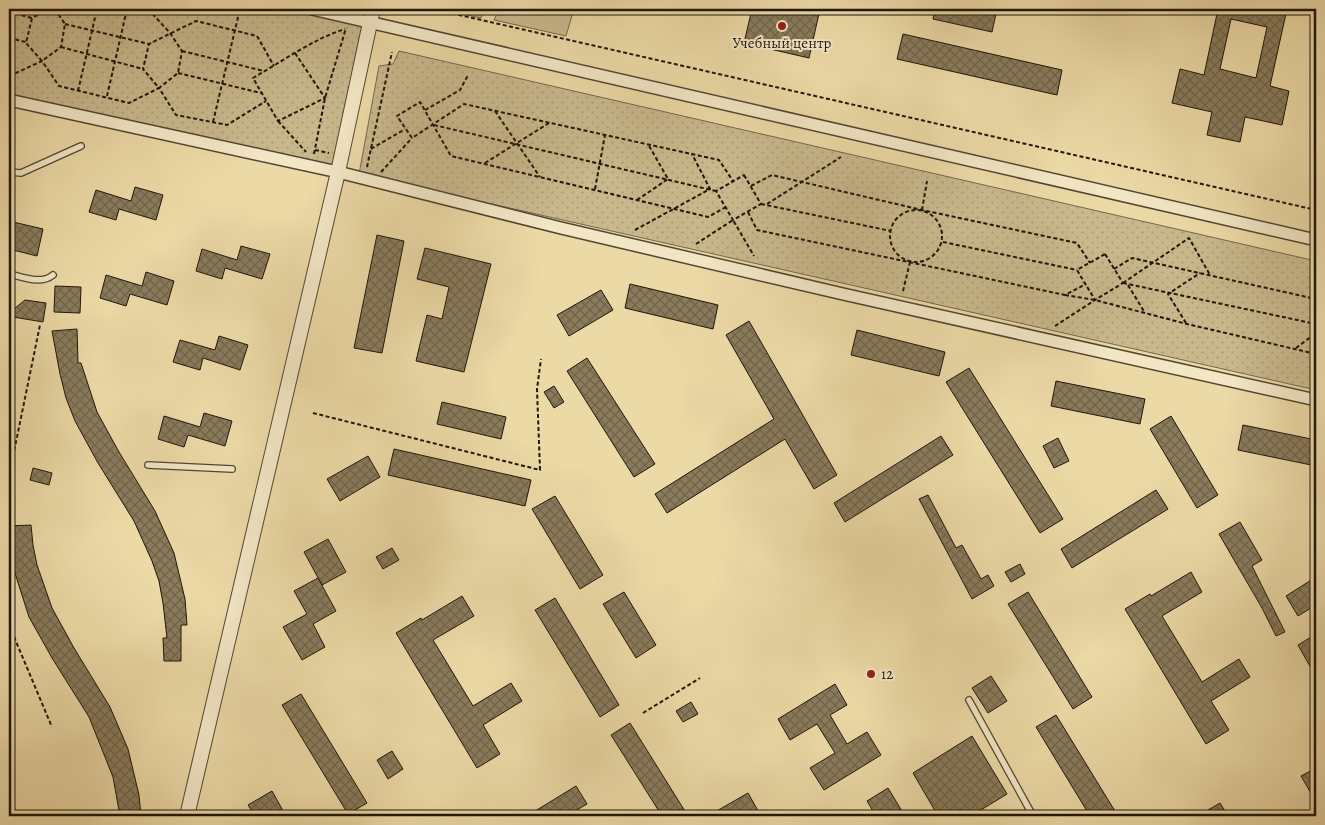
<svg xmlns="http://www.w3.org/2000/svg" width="1325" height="825" viewBox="0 0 1325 825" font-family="Alegreya,serif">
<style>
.grass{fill:#c8b88c;stroke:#74674c}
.park{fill:url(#park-dots);stroke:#74674c}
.building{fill:url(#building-cross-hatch);stroke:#1f160b;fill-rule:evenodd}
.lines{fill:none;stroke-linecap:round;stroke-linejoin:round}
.service-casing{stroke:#524732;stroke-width:8}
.minor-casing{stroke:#524732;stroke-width:14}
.tertiary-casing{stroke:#524732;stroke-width:16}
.path{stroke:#1f160b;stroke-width:2;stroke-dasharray:4 2.5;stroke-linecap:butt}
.service{stroke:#f2e6c5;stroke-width:5.5}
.minor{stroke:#f2e6c5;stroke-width:11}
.tertiary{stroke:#f2e6c5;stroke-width:14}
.poi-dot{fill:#8f2418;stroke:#f2e6c5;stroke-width:2}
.labels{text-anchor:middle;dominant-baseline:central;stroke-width:4;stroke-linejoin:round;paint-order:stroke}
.poi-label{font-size:15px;fill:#1f160b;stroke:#f2e6c5}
</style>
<defs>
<pattern id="park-dots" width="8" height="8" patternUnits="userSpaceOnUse" patternTransform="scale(1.25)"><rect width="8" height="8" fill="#c8b88c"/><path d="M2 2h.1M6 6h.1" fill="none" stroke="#ab9d77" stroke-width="1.8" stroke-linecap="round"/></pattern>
<pattern id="building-cross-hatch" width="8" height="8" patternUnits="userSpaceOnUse" patternTransform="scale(1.25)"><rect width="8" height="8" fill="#897b5c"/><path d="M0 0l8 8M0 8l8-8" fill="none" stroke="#6f644a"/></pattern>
</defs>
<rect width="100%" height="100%" fill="#ebd9a6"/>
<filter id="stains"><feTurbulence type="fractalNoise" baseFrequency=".004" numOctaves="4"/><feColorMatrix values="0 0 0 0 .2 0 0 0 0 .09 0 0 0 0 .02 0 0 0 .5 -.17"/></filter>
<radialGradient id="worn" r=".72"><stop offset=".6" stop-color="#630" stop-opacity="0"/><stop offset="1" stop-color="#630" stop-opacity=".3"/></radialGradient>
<g class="grass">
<path d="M 439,9 L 484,9 L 481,18 Z"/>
<path d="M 499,9 L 574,9 L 566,36 L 494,20 Z"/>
</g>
<g class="park">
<path d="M 9,9 L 312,9 L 369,23 L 338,172 L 9,100 Z"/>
<path d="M 399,51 L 1316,261 L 1316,390 L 359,174 L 379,66 L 393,64 Z"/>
</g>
<g class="building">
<path d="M 752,9 L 820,9 L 809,58 L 744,43 Z"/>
<path d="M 935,9 L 997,9 L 992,32 L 933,19 Z"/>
<path d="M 1218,9 L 1287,9 L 1270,86 L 1289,91 L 1282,125 L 1245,117 L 1240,142 L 1207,135 L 1212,112 L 1172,103 L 1180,69 L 1204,75 ZM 1231,19 L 1267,27 L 1256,78 L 1220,69 Z"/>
<path d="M 903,34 L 1062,70 L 1057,95 L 897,59 Z"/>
<path d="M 135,187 L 163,195 L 156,220 L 119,209 L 116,220 L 89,212 L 96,190 L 131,201 Z"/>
<path d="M 9,221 L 43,229 L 37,256 L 9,249 Z"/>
<path d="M 377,235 L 404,241 L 382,353 L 354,348 Z"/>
<path d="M 241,246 L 270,254 L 262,279 L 225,268 L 222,279 L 196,271 L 202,249 L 237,260 Z"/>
<path d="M 425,248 L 491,264 L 464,372 L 416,361 L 427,315 L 442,319 L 449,287 L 417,279 Z"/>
<path d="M 146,272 L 174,281 L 167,305 L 130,294 L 126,306 L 100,298 L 106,275 L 142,286 Z"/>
<path d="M 630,284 L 718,305 L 713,329 L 625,308 Z"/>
<path d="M 55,286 L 81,287 L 80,313 L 54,312 Z"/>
<path d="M 601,290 L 613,310 L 569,336 L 557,315 Z"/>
<path d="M 25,300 L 46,303 L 43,322 L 13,317 L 14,309 Z"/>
<path d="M 749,321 L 837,475 L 814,489 L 785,439 L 667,513 L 655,494 L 774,419 L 726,335 Z"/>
<path d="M 77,329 L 78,363 L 81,363 L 97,412 L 119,452 L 155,511 L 174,553 L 185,599 L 187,625 L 181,625 L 181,661 L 164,661 L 163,638 L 167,638 L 163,603 L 159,581 L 152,561 L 134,521 L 98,463 L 75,421 L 66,398 L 60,374 L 52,331 Z"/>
<path d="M 857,330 L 945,352 L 939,376 L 851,355 Z"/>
<path d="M 219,336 L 248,345 L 240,370 L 203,358 L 200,370 L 173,362 L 180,340 L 215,350 Z"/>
<path d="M 587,358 L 655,464 L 634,477 L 567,371 Z"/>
<path d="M 969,368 L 1063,519 L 1040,533 L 946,382 Z"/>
<path d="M 1056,381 L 1145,399 L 1140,424 L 1051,406 Z"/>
<path d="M 554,386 L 564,402 L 554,408 L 544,392 Z"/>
<path d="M 442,402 L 506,417 L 501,439 L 437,424 Z"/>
<path d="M 204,413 L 232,421 L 225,446 L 188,435 L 184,447 L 158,439 L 164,416 L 200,427 Z"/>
<path d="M 1171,416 L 1218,495 L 1197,508 L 1150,429 Z"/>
<path d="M 1243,425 L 1316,440 L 1316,466 L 1238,450 Z"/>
<path d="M 941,436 L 953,455 L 845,522 L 834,503 Z"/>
<path d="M 1058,438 L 1069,461 L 1054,468 L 1043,446 Z"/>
<path d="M 394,449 L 531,480 L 525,506 L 388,475 Z"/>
<path d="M 368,456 L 380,477 L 340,501 L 327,479 Z"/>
<path d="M 33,468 L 52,473 L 49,485 L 30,480 Z"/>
<path d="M 1156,490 L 1168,509 L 1072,568 L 1061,549 Z"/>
<path d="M 928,495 L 956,548 L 962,545 L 981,579 L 988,575 L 994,586 L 972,599 L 919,499 Z"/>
<path d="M 555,496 L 603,575 L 580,589 L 532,509 Z"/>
<path d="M 1240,522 L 1262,560 L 1252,566 L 1285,632 L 1276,636 L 1262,608 L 1219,534 Z"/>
<path d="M 31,525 L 33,545 L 37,565 L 52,608 L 74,648 L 110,707 L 128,749 L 139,795 L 141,816 L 120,816 L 113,777 L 89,717 L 52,658 L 29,617 L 14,570 L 9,541 L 9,526 Z"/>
<path d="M 328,539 L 346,572 L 322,585 L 304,552 Z"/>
<path d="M 392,548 L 399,560 L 383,569 L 376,557 Z"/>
<path d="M 1020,564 L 1025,574 L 1011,582 L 1005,572 Z"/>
<path d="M 1191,572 L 1202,592 L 1162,616 L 1202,682 L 1239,659 L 1250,677 L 1211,701 L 1229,730 L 1206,744 L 1125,609 L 1150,594 L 1151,596 Z"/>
<path d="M 1316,577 L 1316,605 L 1298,616 L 1286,596 Z"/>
<path d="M 318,578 L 336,611 L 313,624 L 325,647 L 302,660 L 283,627 L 307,614 L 294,591 Z"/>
<path d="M 624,592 L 656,645 L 636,658 L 603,604 Z"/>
<path d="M 1028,592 L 1092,697 L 1073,709 L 1008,604 Z"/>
<path d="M 462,596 L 474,616 L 433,640 L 473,706 L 511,683 L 522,701 L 483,725 L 500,754 L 477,768 L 396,633 L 421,618 L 422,620 Z"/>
<path d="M 555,598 L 619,705 L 600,717 L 535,610 Z"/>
<path d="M 1316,634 L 1316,677 L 1298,645 Z"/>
<path d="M 991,676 L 1007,701 L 988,713 L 972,688 Z"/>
<path d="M 835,684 L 847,705 L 830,715 L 847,744 L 867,732 L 881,755 L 824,790 L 810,768 L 835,753 L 817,724 L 790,740 L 778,719 Z"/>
<path d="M 301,694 L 367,803 L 348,814 L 282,705 Z"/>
<path d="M 691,702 L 698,714 L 683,722 L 676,711 Z"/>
<path d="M 1056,715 L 1118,816 L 1090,816 L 1036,727 Z"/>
<path d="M 630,723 L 688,816 L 662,816 L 611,735 Z"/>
<path d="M 972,736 L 1007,794 L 971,816 L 938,816 L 913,773 Z"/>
<path d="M 392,751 L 403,769 L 388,779 L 377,760 Z"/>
<path d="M 1316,768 L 1316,802 L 1301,776 Z"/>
<path d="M 576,786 L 587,804 L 566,816 L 527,816 Z"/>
<path d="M 888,788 L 905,816 L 876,816 L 867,801 Z"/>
<path d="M 272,791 L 286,816 L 255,816 L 248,805 Z"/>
<path d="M 748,793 L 761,816 L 708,816 Z"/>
<path d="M 1220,803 L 1228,816 L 1198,816 Z"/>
</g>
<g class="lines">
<defs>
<g id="service">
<path d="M 9,172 L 21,173 L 81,146"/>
<path d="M 9,274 C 23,277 41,285 53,275"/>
<path d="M 148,465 L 232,469"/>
<path d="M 969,700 L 1033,816"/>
</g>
<g id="minor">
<path d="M 312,9 L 1316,240"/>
<path d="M 9,100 L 338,172 L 561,228 L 843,294 L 1316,400"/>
</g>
<path id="tertiary" d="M 187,816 L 338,172 L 373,9"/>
</defs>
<use href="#service" class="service-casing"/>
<use href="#minor" class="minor-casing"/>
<use href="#tertiary" class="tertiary-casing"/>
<g class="path">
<path d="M 49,9 L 32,18 L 26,43 L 42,61 L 61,47 L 65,24 L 55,9"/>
<path d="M 148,9 L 170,33 L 182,51 L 178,73 L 159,88 L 143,69 L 149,44 L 196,21 L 257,36 L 274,66"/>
<path d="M 433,9 L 1316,210"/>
<path d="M 9,12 L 32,18"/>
<path d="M 65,24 L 149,44"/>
<path d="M 9,38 L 26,42"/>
<path d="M 61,47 L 143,69"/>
<path d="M 182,51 L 264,71"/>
<path d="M 295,53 L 325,98 L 278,121 L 253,78 C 281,62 315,38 345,29"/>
<path d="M 9,71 L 16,73 L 42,61 L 59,86 L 129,103 L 159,88 L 176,115 L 227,125 L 266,101"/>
<path d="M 178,73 L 261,93"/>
<path d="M 78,91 L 97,9"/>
<path d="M 107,96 L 127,9"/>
<path d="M 425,110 L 460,90 L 468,75"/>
<path d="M 495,111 L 540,177"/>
<path d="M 278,121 L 306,152"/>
<path d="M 213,122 L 240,9"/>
<path d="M 434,125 L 716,191"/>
<path d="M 371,149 L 405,129"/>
<path d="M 315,150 L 329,153"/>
<path d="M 314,154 L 325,98 L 346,28"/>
<path d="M 485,163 L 549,123"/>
<path d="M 367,167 L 392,52"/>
<path d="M 381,172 L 412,138"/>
<path d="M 744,175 L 761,204 L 733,220 L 716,191 Z"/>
<path d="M 751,186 L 772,175 L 922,210 L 1077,243 L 1090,263"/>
<path d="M 595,189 L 605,135"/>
<path d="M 637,200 L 668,179 L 648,144"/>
<path d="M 761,204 L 891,231"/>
<path d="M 767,204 L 841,157"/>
<path d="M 726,207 L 708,217 L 451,156 L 420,102 L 397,116 L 412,138 L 464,104 L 719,160 L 733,181"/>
<circle cx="916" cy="236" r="26"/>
<path d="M 922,210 L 927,181"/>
<path d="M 748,212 L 757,230 L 1065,295 L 1086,284"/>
<path d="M 635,230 L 710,189 L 692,154"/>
<path d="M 943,242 L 1077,270"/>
<path d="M 696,244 L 733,220 L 754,256"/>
<path d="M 1105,254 L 1123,283 L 1095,300 L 1077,270 Z"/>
<path d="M 1114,269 L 1132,258 L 1316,299"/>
<path d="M 1123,283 L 1316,324"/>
<path d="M 1123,283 L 1189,238 L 1210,275"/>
<path d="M 1128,285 L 1145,313"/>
<path d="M 903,291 L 910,262"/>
<path d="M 1065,295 L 1095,300 L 1187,324 L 1316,354"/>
<path d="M 1310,298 L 1316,310"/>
<path d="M 1186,323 L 1168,294 L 1200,273"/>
<path d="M 1055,326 L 1095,300"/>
<path d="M 1296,348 L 1316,333"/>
<path d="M 313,413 L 540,470 L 537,389 L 541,359"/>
<path d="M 9,476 L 40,325"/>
<path d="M 9,625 L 52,727"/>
<path d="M 9,705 L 13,639"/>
<path d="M 9,708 L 12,721"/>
<path d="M 643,713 L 700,678"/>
<path d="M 1304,810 L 1307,816"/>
</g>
<use href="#service" class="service"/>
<use href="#minor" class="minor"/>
<use href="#tertiary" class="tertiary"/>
</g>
<g class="poi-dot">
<circle cx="782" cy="26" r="5"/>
<circle cx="871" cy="674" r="5"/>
</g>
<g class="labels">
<g class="poi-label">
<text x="782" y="43">Учебный центр</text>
<text x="881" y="674" text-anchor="start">12</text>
</g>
</g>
<rect width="1325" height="825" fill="none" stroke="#ebd9a6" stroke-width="30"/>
<rect x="10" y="10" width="1305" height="805" fill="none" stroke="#1f160b" stroke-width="2.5"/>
<rect x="15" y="15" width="1295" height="795" fill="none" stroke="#1f160b"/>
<rect width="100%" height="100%" filter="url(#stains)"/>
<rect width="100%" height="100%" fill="url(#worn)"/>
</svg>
